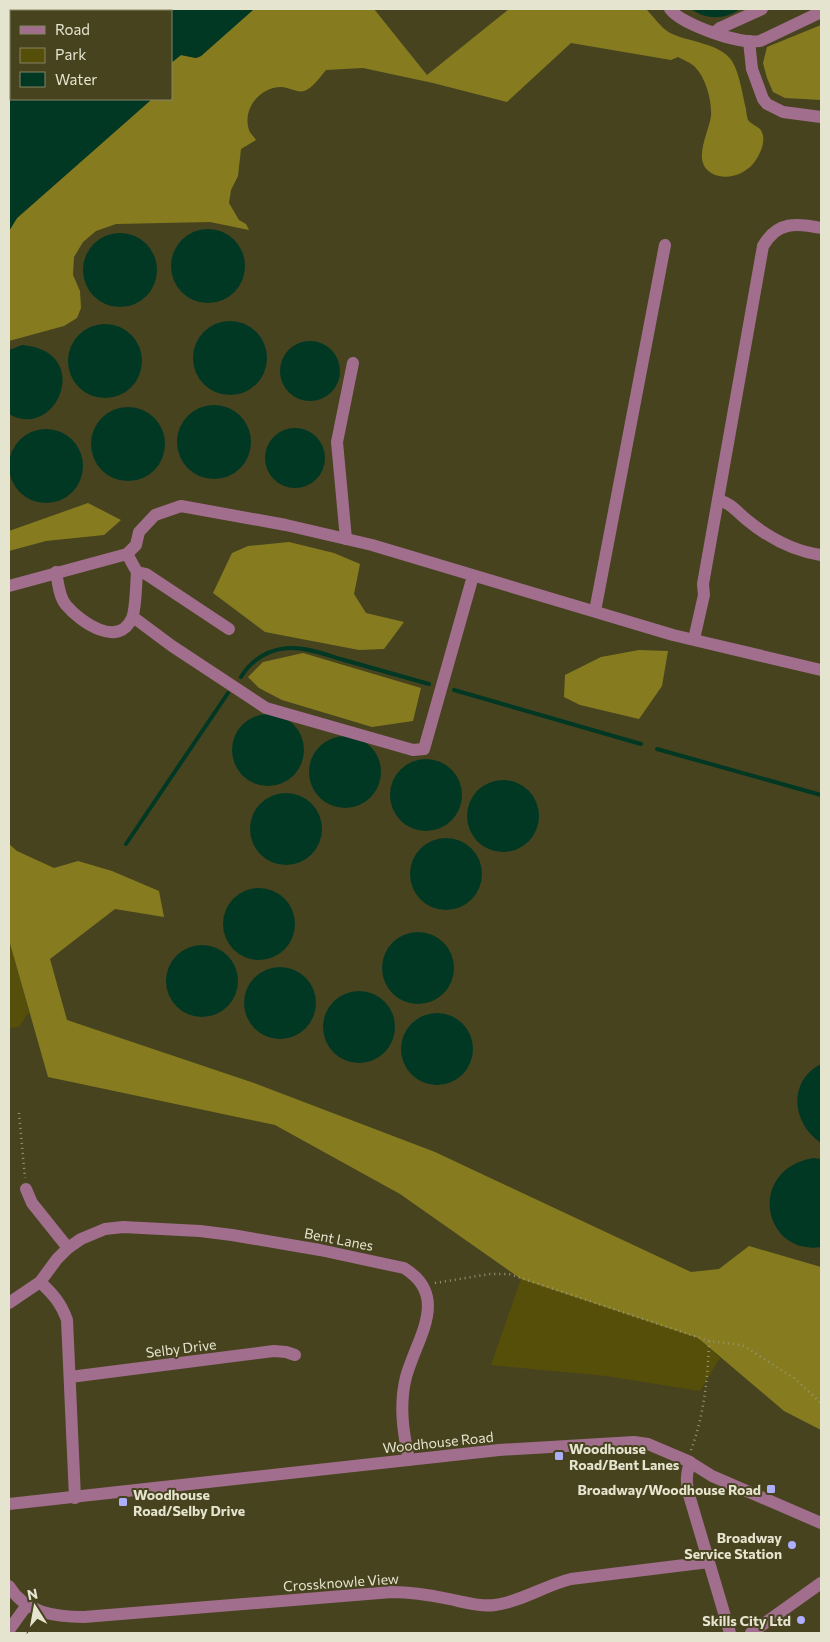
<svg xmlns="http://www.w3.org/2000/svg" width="830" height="1642" viewBox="0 0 830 1642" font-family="Commissioner,sans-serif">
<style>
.green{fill:#564f09}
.forest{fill:#867c1f}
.water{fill:#003824}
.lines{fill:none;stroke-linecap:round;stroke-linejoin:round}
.stream{stroke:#003824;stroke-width:4}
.path{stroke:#979578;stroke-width:2.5;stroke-dasharray:1 4;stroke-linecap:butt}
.minor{stroke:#a16f8d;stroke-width:12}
.poi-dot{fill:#adaffb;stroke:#47431f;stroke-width:2}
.labels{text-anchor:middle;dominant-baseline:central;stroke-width:4;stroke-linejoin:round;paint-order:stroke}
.street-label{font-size:14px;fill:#e5e4cf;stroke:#47431f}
.poi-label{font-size:14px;font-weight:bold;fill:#e5e4cf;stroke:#47431f;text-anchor:end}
</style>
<rect width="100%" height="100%" fill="#47431f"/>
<g class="green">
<path d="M 9,940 L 29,1012 L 19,1027 L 9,1028 Z"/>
<path d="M 521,1279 L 698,1338 L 720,1358 L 700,1391 L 606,1376 L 491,1365 Z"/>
</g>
<g class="forest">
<path d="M 254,9 L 374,9 L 427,75 L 509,9 L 646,9 C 653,16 661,28 670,33 C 688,42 720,43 732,61 C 740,74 742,94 746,109 C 746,112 747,117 748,120 C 751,124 757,126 760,129 C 768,139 760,155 753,164 C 745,173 731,179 719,176 C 688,168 708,136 711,116 C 712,101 706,78 695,67 C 691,63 684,60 678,57 L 671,60 L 571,43 L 507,102 L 433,83 L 363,68 L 326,70 C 321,76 312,89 304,91 C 297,93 289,87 281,87 C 260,87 242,109 249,130 C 250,133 254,137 256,140 L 241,149 L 238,176 L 231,190 L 229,203 L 239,220 L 246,224 L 249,230 L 210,222 L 116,224 L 96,231 L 83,242 L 74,257 L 73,275 L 80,291 L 81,308 L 77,318 L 64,326 L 9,341 L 9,231 L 17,218 L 152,99 L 171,99 L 171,63 L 181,55 L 196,58 L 201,56 Z"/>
<path d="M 821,25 L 821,100 L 785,98 L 773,92 L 767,78 L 763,63 L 767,47 Z"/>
<path d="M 88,503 L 121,520 L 104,535 L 46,541 L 9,551 L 9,531 Z"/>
<path d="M 289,542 L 334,553 L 360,564 L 354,594 L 366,613 L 404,622 L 384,649 L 359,650 L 265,632 L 213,593 L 232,553 L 248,546 Z"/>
<path d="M 639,650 L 668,651 L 662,686 L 639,719 L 580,705 L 564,697 L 565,675 L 601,657 Z"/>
<path d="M 303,653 L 421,688 L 413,721 L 372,727 L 282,700 L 259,688 L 248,677 L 263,662 Z"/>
<path d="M 9,844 L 17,851 L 54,868 L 78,861 L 112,871 L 159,891 L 164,917 L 115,909 L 50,959 L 67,1020 L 254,1083 L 435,1152 L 691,1272 L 719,1269 L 749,1246 L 821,1267 L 821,1430 L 784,1411 L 698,1338 L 521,1279 L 400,1194 L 275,1125 L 48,1077 L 9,940 Z"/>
</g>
<g class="water">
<path d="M 38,9 L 254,9 L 201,56 L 196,58 L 181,55 L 171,63 L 171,11 L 35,11 Z"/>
<path d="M 691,9 L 740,9 C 725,20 706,20 691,9 Z"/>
<path d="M 11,30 L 11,99 L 152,99 L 17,218 L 9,231 L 9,32 Z"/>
<circle cx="208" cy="266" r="37"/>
<circle cx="120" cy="270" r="37"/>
<circle cx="230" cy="358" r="37"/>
<circle cx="105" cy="361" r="37"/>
<circle cx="310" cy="371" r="30"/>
<path d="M 22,345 C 95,351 56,442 9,414 L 9,350 Z"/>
<circle cx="214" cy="442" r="37"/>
<circle cx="128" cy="444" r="37"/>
<circle cx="295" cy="458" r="30"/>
<circle cx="46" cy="466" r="37"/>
<circle cx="268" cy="750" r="36"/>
<circle cx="345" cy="772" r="36"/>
<circle cx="426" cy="795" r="36"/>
<circle cx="503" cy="816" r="36"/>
<circle cx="286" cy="829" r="36"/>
<circle cx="446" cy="874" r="36"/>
<circle cx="259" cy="924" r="36"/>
<circle cx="418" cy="968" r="36"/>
<circle cx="202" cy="981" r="36"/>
<circle cx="280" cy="1003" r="36"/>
<circle cx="359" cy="1027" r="36"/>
<circle cx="437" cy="1049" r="36"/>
<path d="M 821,1064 L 821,1143 C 792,1124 787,1081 821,1064 Z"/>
<path d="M 813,1158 L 821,1159 L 821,1247 C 763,1256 746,1170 813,1158 Z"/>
</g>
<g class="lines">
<g class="stream">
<path d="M 241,677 C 252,659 270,648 292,648 C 309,648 327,655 344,660 C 372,668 401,676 429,684"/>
<path d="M 454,690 L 641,744"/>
<path d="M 657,749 L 821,795"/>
<path d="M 126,844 L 228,693"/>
</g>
<g class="path">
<path d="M 19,1113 L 25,1178"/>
<path d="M 435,1283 L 490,1274 L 509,1274 L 709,1341 L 742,1345 L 794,1378 L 821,1403"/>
<path d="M 691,1450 C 704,1415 708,1378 709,1341"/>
</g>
<g class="minor">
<path d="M 670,9 C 682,25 741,45 760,41 L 821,12"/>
<path d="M 715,32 L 720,28 L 762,9"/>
<path d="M 749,41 L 752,69 L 763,99 L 767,104 L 783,112 L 821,117"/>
<path d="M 718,500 C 731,503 737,512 747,520 C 769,538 793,551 821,555"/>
<path d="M 346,539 L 337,442 L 353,363"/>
<path d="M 127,554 L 137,572 L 146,574 L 229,629"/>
<path d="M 56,572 C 58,582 59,597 66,605 C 80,622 119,649 132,618 C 136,609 136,583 137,572"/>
<path d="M 9,586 L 127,554 L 136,545 L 139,532 L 155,515 L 181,506 L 286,525 L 372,545 L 673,635 L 821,670"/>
<path d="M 595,611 L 665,245"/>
<path d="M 133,617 L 172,646 L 266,708 L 413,750 L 424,749 L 473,576"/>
<path d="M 694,639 L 704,595 L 703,584 L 763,246 C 777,221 797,223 821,228"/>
<path d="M 26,1189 L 32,1203 L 68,1248"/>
<path d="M 40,1282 C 53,1294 61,1303 67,1320 L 75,1498"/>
<path d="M 9,1303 L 40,1282 L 57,1259 L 68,1248 L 81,1239 L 105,1229 L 123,1227 L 200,1231 L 232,1235 L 320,1250 L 404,1268 C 451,1297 416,1339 406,1377 C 399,1405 403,1432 409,1460"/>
<path d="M 70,1377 L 274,1351 L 286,1352 L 295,1355"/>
<path d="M 690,1462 C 686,1475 686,1482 689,1495 L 730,1633"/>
<path d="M 9,1504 L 499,1450 L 634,1442 L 648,1444 L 688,1461 L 712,1476 L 821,1523"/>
<path d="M 9,1586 C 25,1613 56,1617 84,1617 L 392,1592 C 412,1592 430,1595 449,1599 C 464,1602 480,1607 495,1605 C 520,1602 546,1585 571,1579 L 709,1562"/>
<path d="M 9,1630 L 27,1605"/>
<path d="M 751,1633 L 821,1583"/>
</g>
</g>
<g class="poi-dot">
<rect x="554" y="1451" width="10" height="10" rx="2.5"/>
<rect x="766" y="1484" width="10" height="10" rx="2.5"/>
<rect x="118" y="1497" width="10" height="10" rx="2.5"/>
<circle cx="792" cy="1545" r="5"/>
<circle cx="801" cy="1620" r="5"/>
</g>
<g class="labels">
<g class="street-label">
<text transform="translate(339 1239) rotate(11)">Bent Lanes</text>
<text transform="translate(181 1348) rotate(-7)">Selby Drive</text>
<text transform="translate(438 1442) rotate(-6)">Woodhouse Road</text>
<text transform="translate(341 1582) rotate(-4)">Crossknowle View</text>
</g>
<g class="poi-label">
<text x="569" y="1448" text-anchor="start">Woodhouse<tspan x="569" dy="16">Road/Bent Lanes</tspan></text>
<text x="761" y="1489">Broadway/Woodhouse Road</text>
<text x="133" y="1494" text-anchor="start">Woodhouse<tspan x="133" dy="16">Road/Selby Drive</tspan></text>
<text x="782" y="1537">Broadway<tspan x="782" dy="16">Service Station</tspan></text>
<text x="791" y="1620">Skills City Ltd</text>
</g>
</g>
<rect width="830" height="1642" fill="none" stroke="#e5e4cf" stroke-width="20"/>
<rect x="10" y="10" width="162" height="90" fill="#47431f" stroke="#868365"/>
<rect x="20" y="26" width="25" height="8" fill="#a16f8d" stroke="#868365"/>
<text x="55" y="35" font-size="15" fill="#e5e4cf">Road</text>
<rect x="20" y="48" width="25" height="15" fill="#564f09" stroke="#868365"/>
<text x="55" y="60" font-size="15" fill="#e5e4cf">Park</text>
<rect x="20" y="72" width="25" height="15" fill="#003824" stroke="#868365"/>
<text x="55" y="85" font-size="15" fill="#e5e4cf">Water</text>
<g transform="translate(35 1607) rotate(349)" stroke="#47431f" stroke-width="4" paint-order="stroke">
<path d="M0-4L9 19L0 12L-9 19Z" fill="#e5e4cf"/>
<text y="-8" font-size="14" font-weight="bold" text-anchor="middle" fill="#e5e4cf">N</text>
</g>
</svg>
